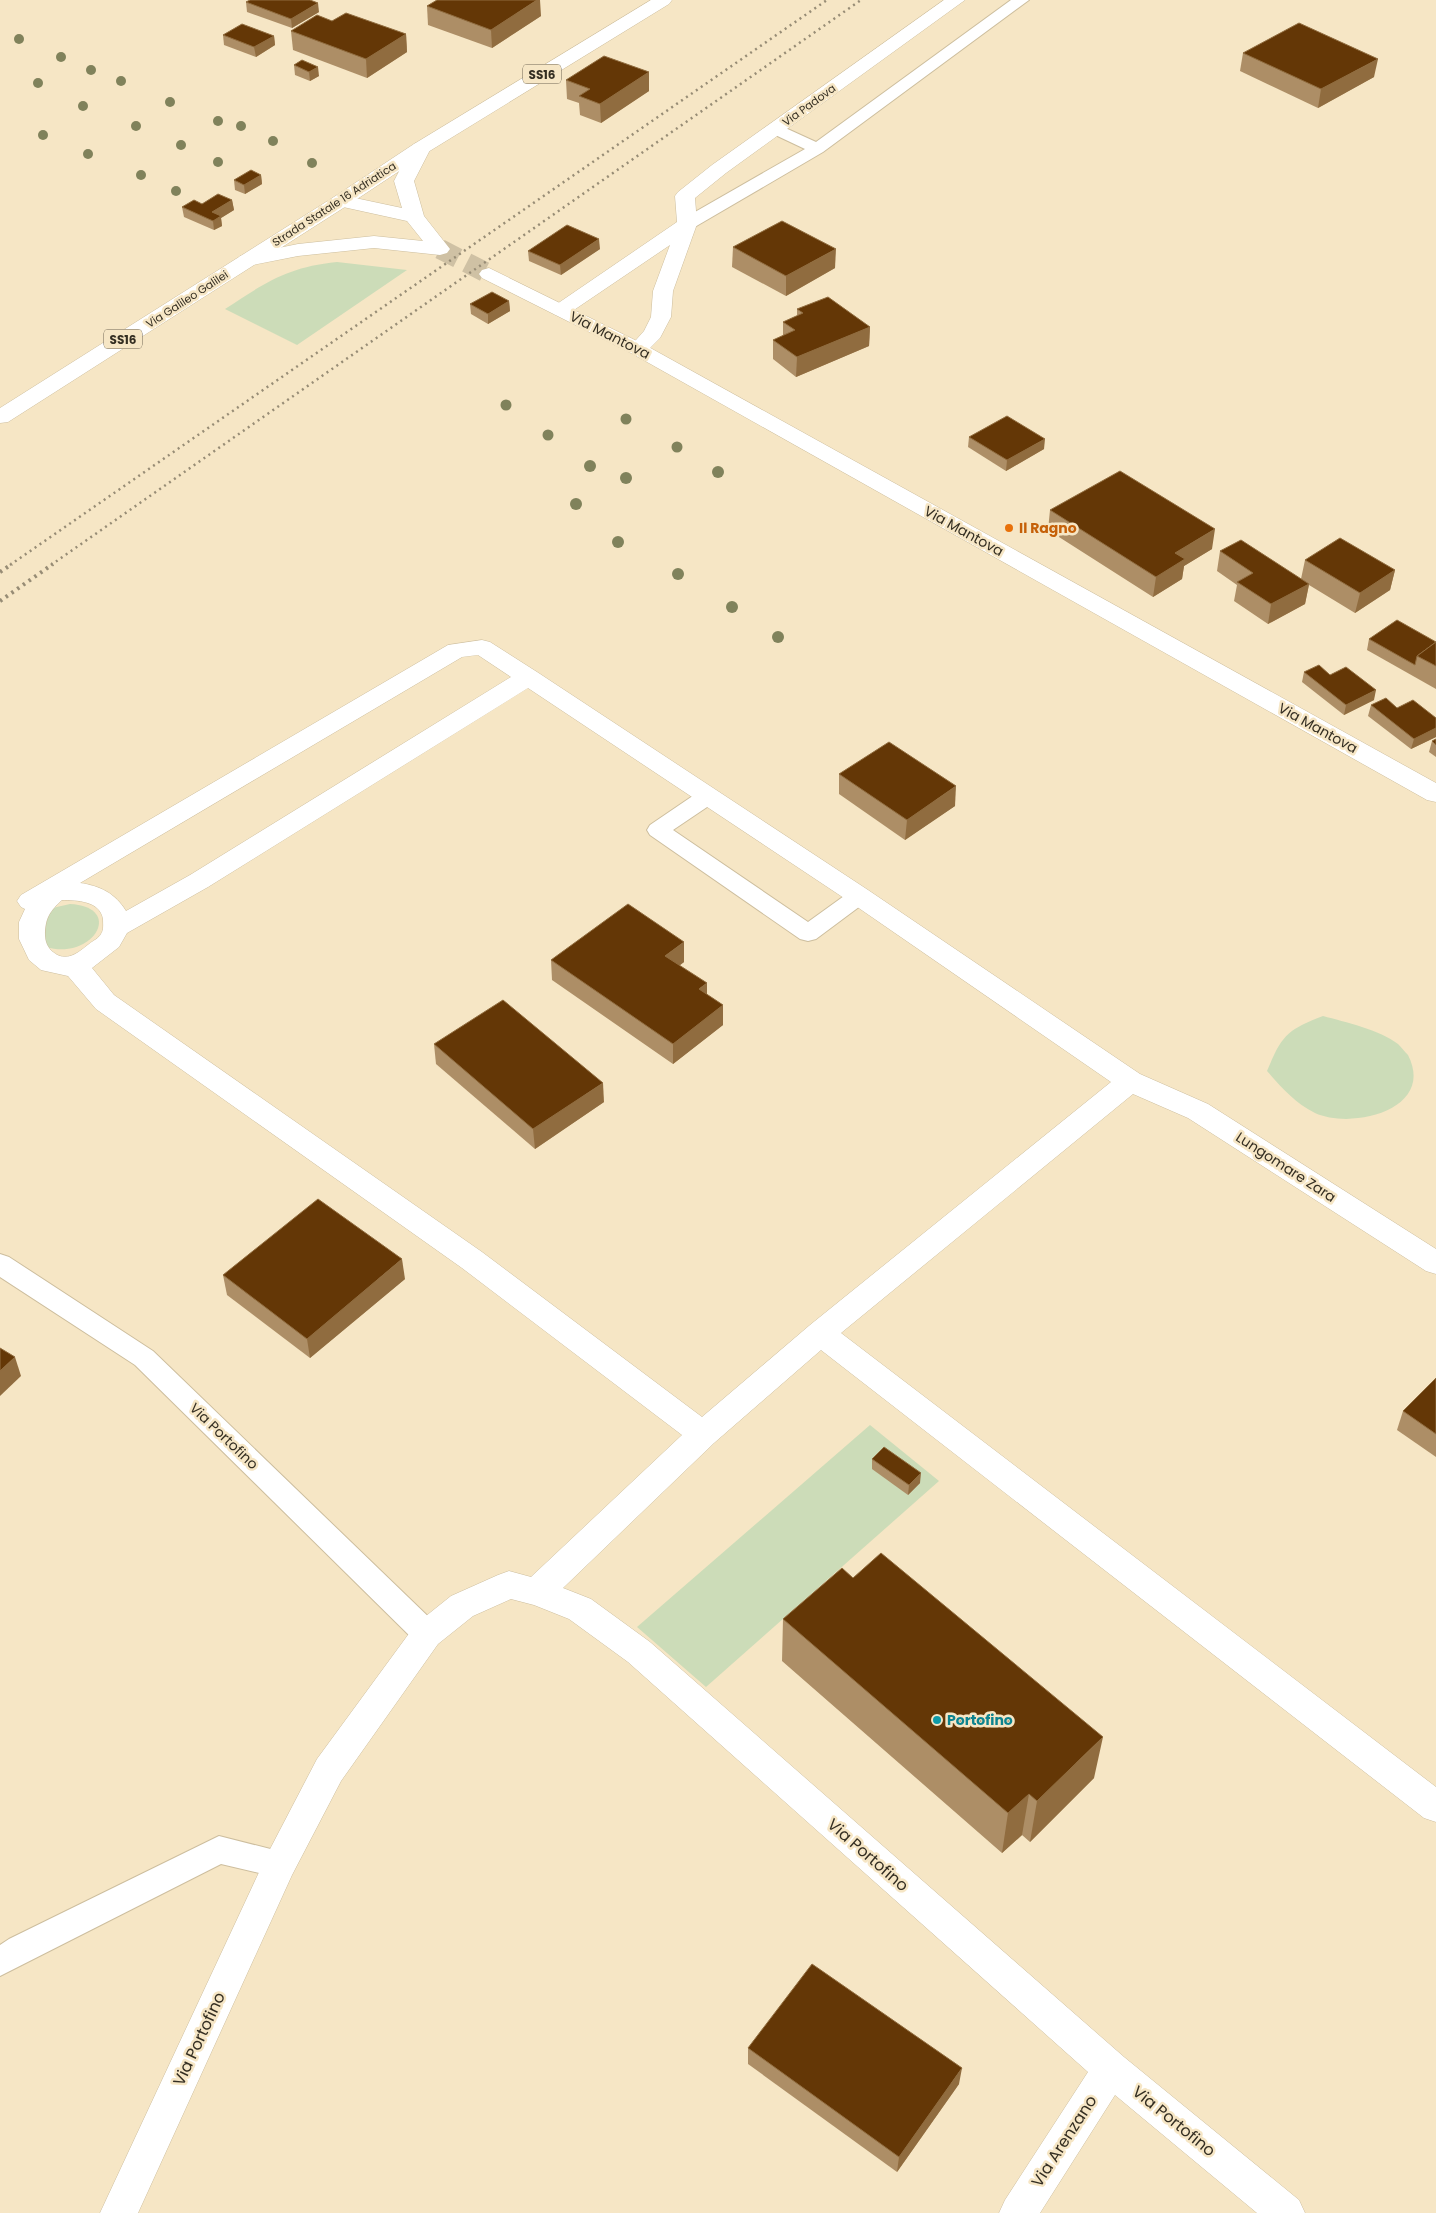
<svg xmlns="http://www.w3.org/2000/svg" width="1436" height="2213" viewBox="0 0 1436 2213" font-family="Poppins,sans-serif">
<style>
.green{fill:#ccdcb8}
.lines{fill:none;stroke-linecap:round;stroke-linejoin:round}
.secondary-tunnel{stroke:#cfc1a4;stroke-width:20;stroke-dasharray:20 10;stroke-linecap:butt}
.lane-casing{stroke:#cdbe9e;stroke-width:2}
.street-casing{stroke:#cdbe9e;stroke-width:1}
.secondary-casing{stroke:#cdbe9e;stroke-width:1}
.primary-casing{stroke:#cdbe9e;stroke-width:1}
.lane{fill:#fff;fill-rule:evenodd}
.street{fill:#fff;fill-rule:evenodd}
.secondary{fill:#fff;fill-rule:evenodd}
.primary{fill:#fff;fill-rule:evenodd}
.rail-far1{stroke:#978c75;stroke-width:2.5;stroke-dasharray:2 4;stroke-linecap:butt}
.rail{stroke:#978c75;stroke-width:4;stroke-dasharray:2.5 4.5;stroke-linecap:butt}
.tree{fill:#80825b}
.wall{fill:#ad8e66}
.shaded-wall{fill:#906c3f}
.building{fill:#643706;stroke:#906c3f}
.food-dot{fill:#e8710a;stroke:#f6e6c5;stroke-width:2}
.culture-dot{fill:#0f9aa8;stroke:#f6e6c5;stroke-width:2}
.labels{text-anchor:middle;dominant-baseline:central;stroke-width:5;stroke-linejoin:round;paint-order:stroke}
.far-street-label{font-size:11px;fill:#342e22;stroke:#f6e6c5}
.shield{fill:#f6e6c5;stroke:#6e6553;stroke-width:1}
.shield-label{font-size:12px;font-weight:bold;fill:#342e22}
.street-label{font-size:14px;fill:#342e22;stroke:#f6e6c5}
.food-label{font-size:14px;font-weight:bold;fill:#c56008;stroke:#f6e6c5;text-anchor:start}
.culture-label{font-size:14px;font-weight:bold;fill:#0d838f;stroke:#f6e6c5;text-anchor:start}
.near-street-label{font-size:16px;fill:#342e22;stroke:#f6e6c5}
</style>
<rect width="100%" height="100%" fill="#f6e6c5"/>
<g class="green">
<path d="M 337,262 L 407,270 L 297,345 L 225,309 C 265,283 287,267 337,262 Z"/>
<path d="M 70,904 C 125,907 93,961 46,947 L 35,922 L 48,909 Z"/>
<path d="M 1323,1016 C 1345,1022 1380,1030 1398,1044 C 1401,1047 1405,1052 1408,1055 C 1436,1110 1352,1130 1315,1113 C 1295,1103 1281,1087 1267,1071 C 1282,1035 1287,1030 1323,1016 Z"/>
<path d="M 870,1425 L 939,1481 L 706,1687 L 637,1627 Z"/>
</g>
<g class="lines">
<path class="secondary-tunnel" d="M 440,249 L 489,274"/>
<defs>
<g id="lane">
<path d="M 1011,0 L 1029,0 L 823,152 L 693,228 L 681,228 L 678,224 L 681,220 L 805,149 L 769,132 L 767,129 L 769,126 L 781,126 L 816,142 Z"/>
<path d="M 708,789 L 716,791 L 719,796 L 716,801 L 673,830 L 808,922 L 851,891 L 859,888 L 867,891 L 870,896 L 867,901 L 816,939 L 808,941 L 800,939 L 650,835 L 647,830 L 650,825 L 700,791 Z"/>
<path d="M 0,1254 L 9,1257 L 153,1351 L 437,1625 L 441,1634 L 437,1643 L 427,1646 L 417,1643 L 135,1365 L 0,1277 Z"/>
<path d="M 219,1836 L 290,1854 L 295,1864 L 290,1874 L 280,1878 L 221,1864 L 0,1976 L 0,1945 L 9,1939 Z"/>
</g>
<g id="street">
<path d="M 944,0 L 965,0 L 726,173 L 695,198 L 697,224 L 673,291 L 671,317 L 660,338 L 645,353 L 638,355 L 631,353 L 628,349 L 644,331 L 651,317 L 653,291 L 670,245 L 568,314 L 561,316 L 554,314 L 551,310 L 554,306 L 677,222 L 675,196 L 678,192 L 712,165 Z"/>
<path d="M 482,640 L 490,642 L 537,672 L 868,890 L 1140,1074 L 1208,1104 L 1436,1249 L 1436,1274 L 1426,1271 L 1188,1118 L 1133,1094 L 841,1333 L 1436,1787 L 1436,1822 L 1424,1818 L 821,1350 L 714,1443 L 563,1588 L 591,1599 L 650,1642 L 1124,2057 L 1299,2200 L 1305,2213 L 1257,2213 L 1115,2095 L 1040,2213 L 999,2213 L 1005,2200 L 1088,2072 L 628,1662 L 569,1619 L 534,1605 L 511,1599 L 473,1616 L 438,1644 L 341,1781 L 292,1875 L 138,2213 L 100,2213 L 268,1853 L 317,1759 L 416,1624 L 451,1596 L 498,1575 L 509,1571 L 531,1577 L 682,1435 L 462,1268 L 96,1009 L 68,976 L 41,970 L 29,960 L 19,939 L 19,922 L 25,909 L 21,907 L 17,901 L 21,895 L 448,645 ZM 478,655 L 511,677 L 190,875 L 126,911 C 115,893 100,886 80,883 L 462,657 ZM 528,688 L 850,902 L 1111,1082 L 810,1325 L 702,1417 L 482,1252 L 114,995 L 92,968 L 119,947 L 127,933 L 208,887 ZM 62,900 C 77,900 100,901 103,919 C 103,924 104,930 101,934 C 99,938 93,941 89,944 C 78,953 66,963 53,952 C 48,948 45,942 45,935 C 45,918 50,911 62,900 Z"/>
</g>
<g id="secondary">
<path d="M 421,142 L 428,144 L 431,148 L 414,181 L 424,216 L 450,249 L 447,253 L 440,255 L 374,248 L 298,256 L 247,266 L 240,264 L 237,260 L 240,256 L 298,244 L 374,236 L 423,241 L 407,221 L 334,205 L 331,201 L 334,197 L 341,195 L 402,208 L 394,181 L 411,148 L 414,144 Z"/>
<path d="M 489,268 L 645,345 L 1436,783 L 1436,802 L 1427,800 L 631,353 L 482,278 L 479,274 L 482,270 Z"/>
</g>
<path id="primary" d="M 651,0 L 672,0 L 669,4 L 428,152 L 348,205 L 8,422 L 0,423 L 0,408 L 334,197 L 414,144 Z"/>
</defs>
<use href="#lane" class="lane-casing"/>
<use href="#street" class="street-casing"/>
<use href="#secondary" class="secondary-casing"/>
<use href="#primary" class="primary-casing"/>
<use href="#lane" class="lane"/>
<use href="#street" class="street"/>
<use href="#secondary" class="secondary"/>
<use href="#primary" class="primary"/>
<g class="rail-far1">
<path d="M 10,565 L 827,0"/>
<path d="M 51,565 L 861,0"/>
</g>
<g class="rail">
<path d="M 0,572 L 12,564"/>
<path d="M 0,601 L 53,564"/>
</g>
</g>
<g class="tree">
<circle cx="19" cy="39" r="5"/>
<circle cx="61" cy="57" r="5"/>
<circle cx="91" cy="70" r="5"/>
<circle cx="121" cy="81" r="5"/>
<circle cx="38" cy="83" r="5"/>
<circle cx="170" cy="102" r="5"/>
<circle cx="83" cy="106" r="5"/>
<circle cx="218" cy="121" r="5"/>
<circle cx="136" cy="126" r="5"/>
<circle cx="241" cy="126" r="5"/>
<circle cx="43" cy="135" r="5"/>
<circle cx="273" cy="141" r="5"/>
<circle cx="181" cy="145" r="5"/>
<circle cx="88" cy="154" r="5"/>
<circle cx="218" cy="162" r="5"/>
<circle cx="312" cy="163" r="5"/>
<circle cx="141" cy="175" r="5"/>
<circle cx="176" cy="191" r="5"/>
<circle cx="506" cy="405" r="5.5"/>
<circle cx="626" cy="419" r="5.5"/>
<circle cx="548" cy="435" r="5.5"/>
<circle cx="677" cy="447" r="5.5"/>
<circle cx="590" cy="466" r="6"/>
<circle cx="718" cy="472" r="6"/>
<circle cx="626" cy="478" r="6"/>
<circle cx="576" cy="504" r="6"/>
<circle cx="618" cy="542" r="6"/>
<circle cx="678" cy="574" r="6"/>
<circle cx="732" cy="607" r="6"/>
<circle cx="778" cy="637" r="6"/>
</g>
<g class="wall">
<path d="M 246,2 L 319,12 L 292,28 L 247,12 Z"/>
<path d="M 427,6 L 541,16 L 492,48 L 428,25 Z"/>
<path d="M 332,21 L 406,34 L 407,52 L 367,78 L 293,50 L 291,31 Z"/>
<path d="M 223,35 L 274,36 L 275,45 L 256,57 L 224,45 Z"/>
<path d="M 1243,53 L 1374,77 L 1318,108 L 1240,71 Z"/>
<path d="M 302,60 L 319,76 L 310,81 L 295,75 L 294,65 Z"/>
<path d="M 649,72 L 649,91 L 601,123 L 580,115 L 579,103 L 567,99 L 566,80 Z"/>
<path d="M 261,175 L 262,184 L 245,194 L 235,190 L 234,180 Z"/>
<path d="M 232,200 L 234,210 L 221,218 L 222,226 L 214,230 L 184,217 L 182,207 Z"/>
<path d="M 733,247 L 835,268 L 786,296 L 732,267 Z"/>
<path d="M 600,249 L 561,275 L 529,261 L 528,251 Z"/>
<path d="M 509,301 L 510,311 L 488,324 L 471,314 L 470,304 Z"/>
<path d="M 797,309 L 870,327 L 869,346 L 796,377 L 773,359 L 773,340 L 783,336 L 783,322 L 797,316 Z"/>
<path d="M 969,437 L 1044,449 L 1006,471 L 968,447 Z"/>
<path d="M 1050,510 L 1212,549 L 1184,566 L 1182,579 L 1153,597 L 1048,530 Z"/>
<path d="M 1220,551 L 1301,579 L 1305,560 L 1395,570 L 1390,590 L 1355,613 L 1309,585 L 1305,604 L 1268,624 L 1234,601 L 1237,585 L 1217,571 Z"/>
<path d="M 1369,639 L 1436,642 L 1436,689 L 1367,650 Z"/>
<path d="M 1304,672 L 1374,700 L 1344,715 L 1302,682 Z"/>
<path d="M 1371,705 L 1397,708 L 1436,718 L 1436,737 L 1411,749 L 1368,716 Z"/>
<path d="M 1436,739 L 1436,757 L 1429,752 L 1432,741 Z"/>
<path d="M 839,774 L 955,806 L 905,840 L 839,794 Z"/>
<path d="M 551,960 L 684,962 L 679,966 L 707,995 L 723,1005 L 723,1025 L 673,1064 L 552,980 Z"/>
<path d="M 434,1044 L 604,1102 L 535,1149 L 436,1064 Z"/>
<path d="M 223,1275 L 405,1279 L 310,1358 L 227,1295 Z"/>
<path d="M 1436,1378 L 1436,1457 L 1397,1430 L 1403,1411 Z"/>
<path d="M 872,1459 L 920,1483 L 908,1495 L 872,1469 Z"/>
<path d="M 853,1578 L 1094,1778 L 1030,1842 L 1022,1835 L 1002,1853 L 782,1661 L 783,1619 Z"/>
<path d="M 748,2048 L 959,2084 L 897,2172 L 748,2064 Z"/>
</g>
<g class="shaded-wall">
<path d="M 537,0 L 540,0 L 541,16 L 492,48 L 491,30 Z"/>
<path d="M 318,3 L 319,12 L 292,28 L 291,19 Z"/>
<path d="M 406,34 L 407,52 L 367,78 L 366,59 Z"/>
<path d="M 274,36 L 275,45 L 256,57 L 254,47 Z"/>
<path d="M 1378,59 L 1374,77 L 1318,108 L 1321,89 Z"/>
<path d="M 318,67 L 319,76 L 310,81 L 309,72 Z"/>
<path d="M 649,72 L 649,91 L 601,123 L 600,104 Z"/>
<path d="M 261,175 L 262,184 L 245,194 L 244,185 Z"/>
<path d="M 232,200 L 234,210 L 221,218 L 222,226 L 214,230 L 212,212 Z"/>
<path d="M 599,239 L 600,249 L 561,275 L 560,265 Z"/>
<path d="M 836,249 L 835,268 L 786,296 L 786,276 Z"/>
<path d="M 509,301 L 510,311 L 488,324 L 488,314 Z"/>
<path d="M 870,327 L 869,346 L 796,377 L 797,357 Z"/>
<path d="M 1045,439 L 1044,449 L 1006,471 L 1007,460 Z"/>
<path d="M 1215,529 L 1212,549 L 1184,566 L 1182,579 L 1153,597 L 1156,577 L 1175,553 Z"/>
<path d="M 1395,570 L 1390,590 L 1355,613 L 1360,593 Z"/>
<path d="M 1309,584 L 1305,604 L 1268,624 L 1271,604 Z"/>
<path d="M 1376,690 L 1374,700 L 1344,715 L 1346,705 Z"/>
<path d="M 1436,728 L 1436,737 L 1411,749 L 1414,739 Z"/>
<path d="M 956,786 L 955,806 L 905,840 L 907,820 Z"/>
<path d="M 684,942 L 684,962 L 665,976 L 665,956 Z"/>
<path d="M 707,983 L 707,1003 L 699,989 Z"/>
<path d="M 723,1005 L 723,1025 L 673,1064 L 673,1044 Z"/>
<path d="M 603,1083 L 604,1102 L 535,1149 L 533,1129 Z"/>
<path d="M 402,1259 L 405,1279 L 310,1358 L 307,1339 Z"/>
<path d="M 15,1357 L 21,1376 L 0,1396 L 0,1371 Z"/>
<path d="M 921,1473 L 920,1483 L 908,1495 L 909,1485 Z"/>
<path d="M 1103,1737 L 1094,1778 L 1030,1842 L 1037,1801 Z"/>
<path d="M 1029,1794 L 1022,1835 L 1002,1853 L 1008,1813 Z"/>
<path d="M 962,2068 L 959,2084 L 897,2172 L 899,2157 Z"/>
</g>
<g class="building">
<path d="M 250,0 L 310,0 L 318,3 L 291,19 L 246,2 Z"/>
<path d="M 437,0 L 537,0 L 491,30 L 427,6 Z"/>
<path d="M 346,13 L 406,34 L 366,59 L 291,31 L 317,15 L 332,21 Z"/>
<path d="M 1299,23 L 1378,59 L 1321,89 L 1243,53 Z"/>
<path d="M 242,24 L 274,36 L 254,47 L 223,35 Z"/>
<path d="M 604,56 L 649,72 L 600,104 L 579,96 L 590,89 L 566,80 Z"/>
<path d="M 302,60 L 318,67 L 309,72 L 294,65 Z"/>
<path d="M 251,170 L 261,175 L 244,185 L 234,180 Z"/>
<path d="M 218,194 L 232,200 L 212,212 L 221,216 L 213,221 L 182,207 L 194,200 L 202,204 Z"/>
<path d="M 782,221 L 836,249 L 786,276 L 733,247 Z"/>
<path d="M 567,225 L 599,239 L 560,265 L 528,251 Z"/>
<path d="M 492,292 L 509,301 L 488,314 L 470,304 Z"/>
<path d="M 828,297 L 870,327 L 797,357 L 773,340 L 795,330 L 783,322 L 803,313 L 797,309 Z"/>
<path d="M 1007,416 L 1045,439 L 1007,460 L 969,437 Z"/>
<path d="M 1120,471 L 1215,529 L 1175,553 L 1185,559 L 1156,577 L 1050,510 Z"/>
<path d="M 1340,538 L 1395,570 L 1360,593 L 1305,560 Z"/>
<path d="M 1241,540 L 1309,584 L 1271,604 L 1237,582 L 1253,573 L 1220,551 Z"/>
<path d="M 1397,620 L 1436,642 L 1417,656 L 1415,665 L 1369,639 Z"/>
<path d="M 1436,642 L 1436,666 L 1417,656 Z"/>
<path d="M 1319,665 L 1330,675 L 1346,667 L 1376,690 L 1346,705 L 1304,672 Z"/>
<path d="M 1386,698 L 1397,708 L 1413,700 L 1436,718 L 1436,728 L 1414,739 L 1371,705 Z"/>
<path d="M 1436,739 L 1436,745 L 1432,741 Z"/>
<path d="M 889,742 L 956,786 L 907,820 L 839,774 Z"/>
<path d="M 628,904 L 684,942 L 665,956 L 707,983 L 699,989 L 723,1005 L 673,1044 L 551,960 Z"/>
<path d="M 503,1000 L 603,1083 L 533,1129 L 434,1044 Z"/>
<path d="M 318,1199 L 402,1259 L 307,1339 L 223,1275 Z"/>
<path d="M 0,1348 L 15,1357 L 0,1371 Z"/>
<path d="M 1436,1378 L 1436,1434 L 1403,1411 Z"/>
<path d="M 884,1447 L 921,1473 L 909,1485 L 872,1459 Z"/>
<path d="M 881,1553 L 1103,1737 L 1037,1801 L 1029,1794 L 1008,1813 L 783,1619 L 842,1568 L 853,1578 Z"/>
<path d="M 812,1964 L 962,2068 L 899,2157 L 748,2048 Z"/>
</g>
<circle class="food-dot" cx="1009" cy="528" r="5"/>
<circle class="culture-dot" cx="937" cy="1720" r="5"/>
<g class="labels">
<g class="far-street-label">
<text transform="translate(809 105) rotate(-36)">Via Padova</text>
<text transform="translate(334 204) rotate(-33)">Strada Statale 16 Adriatica</text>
<text transform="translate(187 299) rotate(-33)">Via Galileo Galilei</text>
</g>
<g class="shield">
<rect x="523" y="64.5" width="38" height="19" rx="4"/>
<rect x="104" y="329.5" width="38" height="19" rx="4"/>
</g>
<g class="shield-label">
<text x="542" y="74">SS16</text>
<text x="123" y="339">SS16</text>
</g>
<g class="street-label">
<text transform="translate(610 335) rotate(27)">Via Mantova</text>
<text transform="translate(964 531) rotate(29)">Via Mantova</text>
<text transform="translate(1318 728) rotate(29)">Via Mantova</text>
<text transform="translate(1286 1167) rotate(33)">Lungomare Zara</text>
<text transform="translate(224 1436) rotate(44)">Via Portofino</text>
</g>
<g class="food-label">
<text x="1019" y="528">Il Ragno</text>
</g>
<g class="culture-label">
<text x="947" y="1720">Portofino</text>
</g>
<g class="near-street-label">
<text transform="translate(868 1855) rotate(41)">Via Portofino</text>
<text transform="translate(199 2039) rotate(-65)">Via Portofino</text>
<text transform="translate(1174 2121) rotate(39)">Via Portofino</text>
<text transform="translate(1064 2141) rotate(-57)">Via Arenzano</text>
</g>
</g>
</svg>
